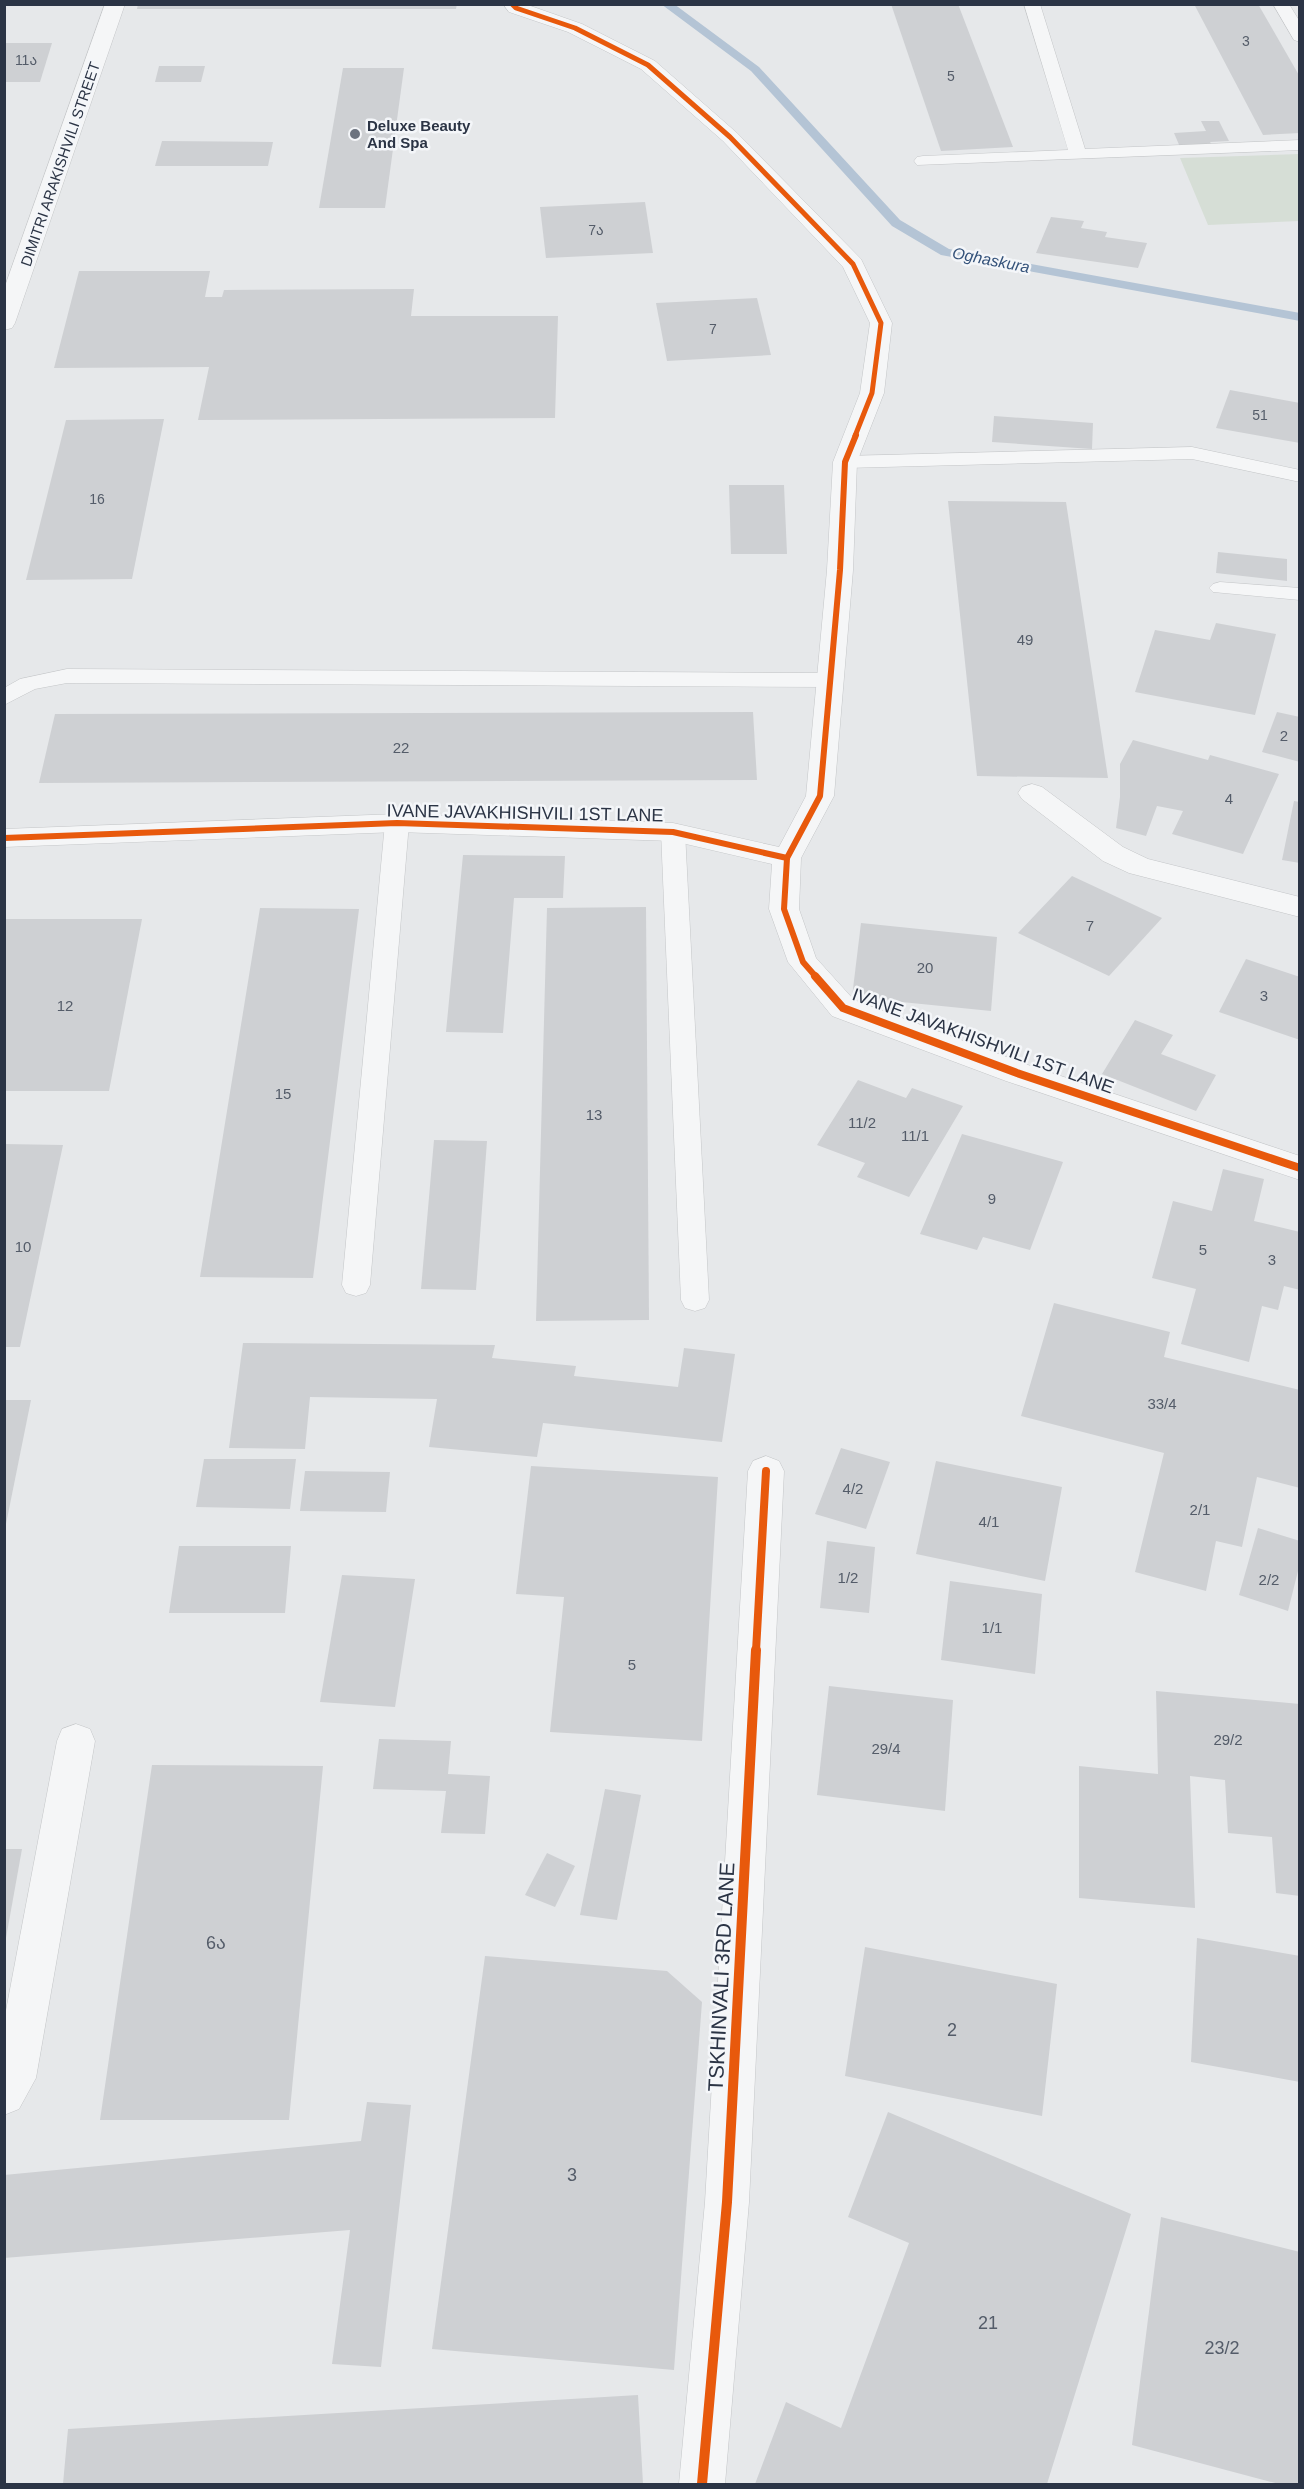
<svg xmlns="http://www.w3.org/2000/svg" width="1304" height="2489" viewBox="0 0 1304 2489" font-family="Helvetica,'Noto Sans Georgian',sans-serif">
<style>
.green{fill:#d6ded6}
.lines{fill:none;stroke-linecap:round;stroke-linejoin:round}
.stream{fill:#b4c4d5;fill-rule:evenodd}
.building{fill:#ced0d3}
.service-casing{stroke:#c4c6c8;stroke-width:1}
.minor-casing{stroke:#c4c6c8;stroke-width:1}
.service{fill:#f5f6f7;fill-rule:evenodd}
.minor{fill:#f5f6f7;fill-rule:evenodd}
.cycleway-far3-casing{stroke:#f4f6f9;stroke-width:8}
.cycleway-far2-casing{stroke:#f4f6f9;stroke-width:9}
.cycleway-far1-casing{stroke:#f4f6f9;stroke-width:11}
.cycleway-casing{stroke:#f4f6f9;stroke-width:14}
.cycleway-far3{stroke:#e8590c;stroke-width:5}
.cycleway-far2{stroke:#e8590c;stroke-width:6}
.cycleway-far1{stroke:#e8590c;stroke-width:8}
.cycleway{stroke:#e8590c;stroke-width:10}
.poi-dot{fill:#6c737f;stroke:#f4f6f9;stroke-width:2}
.labels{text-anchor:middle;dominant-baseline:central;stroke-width:5;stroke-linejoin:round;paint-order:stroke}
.far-number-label{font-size:14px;fill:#545c69}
.far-poi-label{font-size:15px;font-weight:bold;fill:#2b3445;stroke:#f4f6f9;text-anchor:start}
.far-street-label{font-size:15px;fill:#2b3445;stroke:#f4f6f9}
.number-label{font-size:15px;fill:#545c69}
.far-water-label{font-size:16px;font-style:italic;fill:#34527a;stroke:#f4f6f9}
.street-label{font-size:18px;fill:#2b3445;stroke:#f4f6f9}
.near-number-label{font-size:18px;fill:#545c69}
.near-street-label{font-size:21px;fill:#2b3445;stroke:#f4f6f9}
</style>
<rect width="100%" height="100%" fill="#e6e8ea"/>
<path class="green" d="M 1299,154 L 1299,221 L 1208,225 L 1180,158 Z"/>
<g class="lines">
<path class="stream" d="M 661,4 L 674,4 L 759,67 L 900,220 L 949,249 L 1300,313 L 1300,321 L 941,255 L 892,226 L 751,71 Z"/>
</g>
<g class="building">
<path d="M 138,4 L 457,4 L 456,9 L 137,9 Z"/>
<path d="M 891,4 L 958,4 L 1013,147 L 941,151 Z"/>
<path d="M 1194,4 L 1258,4 L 1300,77 L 1300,133 L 1263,135 Z"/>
<path d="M 4,43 L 52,43 L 40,82 L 4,82 Z"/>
<path d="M 159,66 L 205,66 L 201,82 L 155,82 Z"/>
<path d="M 343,68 L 404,68 L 385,208 L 319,208 Z"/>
<path d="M 1201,121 L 1219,121 L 1229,141 L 1210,142 L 1213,146 L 1180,147 L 1174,133 L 1206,131 Z"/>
<path d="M 162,141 L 273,142 L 268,166 L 155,166 Z"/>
<path d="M 645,202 L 653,253 L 546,258 L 540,207 Z"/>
<path d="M 1051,217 L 1084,221 L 1081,228 L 1107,232 L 1105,237 L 1147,243 L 1138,268 L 1036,253 Z"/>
<path d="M 79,271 L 210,271 L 205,297 L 222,297 L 224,290 L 414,289 L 411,316 L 558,316 L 555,418 L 198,420 L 209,367 L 54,368 Z"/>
<path d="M 757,298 L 771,355 L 667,361 L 656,303 Z"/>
<path d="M 1230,390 L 1300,403 L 1300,443 L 1216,428 Z"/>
<path d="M 994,416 L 1093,423 L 1092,449 L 992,442 Z"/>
<path d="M 164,419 L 132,579 L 26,580 L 66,420 Z"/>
<path d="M 729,485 L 784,485 L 787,554 L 731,554 Z"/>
<path d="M 948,501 L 1066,502 L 1108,778 L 977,776 Z"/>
<path d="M 1218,552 L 1287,559 L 1287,581 L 1216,573 Z"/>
<path d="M 1216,623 L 1276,634 L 1255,715 L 1135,692 L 1155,630 L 1210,640 Z"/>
<path d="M 753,712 L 757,780 L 39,783 L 55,714 Z"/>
<path d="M 1277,712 L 1300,717 L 1300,762 L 1262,752 Z"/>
<path d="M 1133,740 L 1208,760 L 1210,755 L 1279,774 L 1243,854 L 1172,834 L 1183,811 L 1157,806 L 1146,836 L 1116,828 L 1120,797 L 1120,764 Z"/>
<path d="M 1294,801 L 1300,802 L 1300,863 L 1282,860 Z"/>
<path d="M 463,855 L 565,856 L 563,898 L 514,898 L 503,1033 L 446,1032 Z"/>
<path d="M 1072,876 L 1162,918 L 1109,976 L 1018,933 Z"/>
<path d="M 646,907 L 649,1320 L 536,1321 L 547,908 Z"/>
<path d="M 260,908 L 359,909 L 313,1278 L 200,1277 Z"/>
<path d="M 5,919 L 142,919 L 109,1091 L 5,1091 Z"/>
<path d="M 861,923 L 997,937 L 991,1011 L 852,997 Z"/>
<path d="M 1246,959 L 1300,977 L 1300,1040 L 1219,1012 Z"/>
<path d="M 1135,1020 L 1173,1035 L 1161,1054 L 1216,1075 L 1196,1111 L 1102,1074 Z"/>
<path d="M 858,1080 L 906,1098 L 912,1088 L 963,1106 L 909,1197 L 857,1177 L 865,1163 L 817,1145 Z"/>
<path d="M 962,1134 L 1063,1162 L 1030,1250 L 983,1237 L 977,1250 L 920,1234 Z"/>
<path d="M 434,1140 L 487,1141 L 476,1290 L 421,1289 Z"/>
<path d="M 4,1144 L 63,1145 L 20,1347 L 4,1347 Z"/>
<path d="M 1223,1169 L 1264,1179 L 1254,1221 L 1300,1232 L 1300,1290 L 1284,1286 L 1278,1310 L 1262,1306 L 1249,1362 L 1181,1344 L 1196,1289 L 1152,1278 L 1173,1201 L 1212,1211 Z"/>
<path d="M 1054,1303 L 1170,1332 L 1164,1357 L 1300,1390 L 1300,1488 L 1257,1477 L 1242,1547 L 1216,1541 L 1206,1591 L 1135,1572 L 1164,1453 L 1021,1416 Z"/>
<path d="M 243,1343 L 495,1345 L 492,1358 L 576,1366 L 574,1376 L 678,1387 L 684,1348 L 735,1354 L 722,1442 L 543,1423 L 537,1457 L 429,1447 L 437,1399 L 310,1397 L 305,1449 L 229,1448 Z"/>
<path d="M 4,1400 L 31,1400 L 6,1524 L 4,1524 Z"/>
<path d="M 841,1448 L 890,1462 L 866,1529 L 815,1514 Z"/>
<path d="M 204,1459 L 296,1459 L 290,1509 L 196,1507 Z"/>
<path d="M 936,1461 L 1062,1487 L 1045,1581 L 916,1554 Z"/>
<path d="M 531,1466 L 718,1477 L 702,1741 L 550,1732 L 564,1597 L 516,1594 Z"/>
<path d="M 305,1471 L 390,1472 L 386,1512 L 300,1511 Z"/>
<path d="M 1258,1528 L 1300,1541 L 1300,1563 L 1288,1611 L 1239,1595 Z"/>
<path d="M 827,1541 L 875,1547 L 869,1613 L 820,1608 Z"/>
<path d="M 179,1546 L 291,1546 L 285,1613 L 169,1613 Z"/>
<path d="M 342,1575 L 415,1579 L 395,1707 L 320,1702 Z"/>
<path d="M 950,1581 L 1042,1594 L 1035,1674 L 941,1660 Z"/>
<path d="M 829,1686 L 953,1700 L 945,1811 L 817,1795 Z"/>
<path d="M 1156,1691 L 1300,1704 L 1300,1896 L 1276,1893 L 1272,1837 L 1228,1833 L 1225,1780 L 1190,1776 L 1195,1908 L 1079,1898 L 1079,1766 L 1158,1774 Z"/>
<path d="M 379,1739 L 451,1741 L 448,1774 L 490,1776 L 485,1834 L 441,1833 L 446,1791 L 373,1789 Z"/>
<path d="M 152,1765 L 323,1766 L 289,2120 L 100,2120 Z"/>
<path d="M 605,1789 L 641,1795 L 617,1920 L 580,1915 Z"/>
<path d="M 4,1849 L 22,1849 L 6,1938 L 4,1938 Z"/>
<path d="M 547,1853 L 575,1866 L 555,1907 L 525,1895 Z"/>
<path d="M 1197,1938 L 1300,1956 L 1300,2082 L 1191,2062 Z"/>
<path d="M 865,1947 L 1057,1984 L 1042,2116 L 845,2076 Z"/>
<path d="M 485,1956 L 667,1971 L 702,2002 L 674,2370 L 432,2349 Z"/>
<path d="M 367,2102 L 411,2105 L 381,2367 L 332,2364 L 350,2230 L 4,2258 L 4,2175 L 361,2141 Z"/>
<path d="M 888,2112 L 1131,2214 L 1047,2484 L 755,2484 L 786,2402 L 841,2428 L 909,2243 L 848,2217 Z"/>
<path d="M 1161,2217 L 1300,2252 L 1300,2484 L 1279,2484 L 1132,2445 Z"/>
<path d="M 638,2395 L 643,2484 L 63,2484 L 68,2429 Z"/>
</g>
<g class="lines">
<defs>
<g id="service">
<path d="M 1024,4 L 1040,4 L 1085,149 L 1300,140 L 1300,150 L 917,165 L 914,161 L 917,157 L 923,156 L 1068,150 Z"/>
<path d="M 1273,4 L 1289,4 L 1300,22 L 1300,42 L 1294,40 Z"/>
<path d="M 1192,447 L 1300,470 L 1300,482 L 1192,459 L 845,468 L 838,466 L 835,462 L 838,458 L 845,456 Z"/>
<path d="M 1220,582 L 1300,588 L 1300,600 L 1213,592 L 1209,588 L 1213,584 Z"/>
<path d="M 67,669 L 830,673 L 838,675 L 841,680 L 838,685 L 830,687 L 67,683 L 35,689 L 4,705 L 4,688 L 20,679 Z"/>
<path d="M 397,815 L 405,818 L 409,823 L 370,1285 L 366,1293 L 356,1296 L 346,1293 L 342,1285 L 385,823 L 389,818 Z"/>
<path d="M 673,824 L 681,827 L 685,832 L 709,1300 L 705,1308 L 695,1311 L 685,1308 L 681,1300 L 661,832 L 665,827 Z"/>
</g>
<g id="minor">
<path d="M 105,4 L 125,4 L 15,323 L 12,328 L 4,330 L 4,289 Z"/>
<path d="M 503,4 L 525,4 L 582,24 L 655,61 L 737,133 L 861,259 L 892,323 L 884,393 L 857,462 L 853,570 L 834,796 L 801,858 L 799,909 L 816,958 L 854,1000 L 1028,1065 L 1300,1156 L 1300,1180 L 1006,1081 L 832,1016 L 788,962 L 769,909 L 772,864 L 673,841 L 397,832 L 4,847 L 4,829 L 397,814 L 673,823 L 779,847 L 806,796 L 827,570 L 833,462 L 860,393 L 870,323 L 843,267 L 723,141 L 641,69 L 568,32 L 509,12 Z"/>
<path d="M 1032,784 L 1042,787 L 1123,847 L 1148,859 L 1300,897 L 1300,917 L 1129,873 L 1103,861 L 1022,799 L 1018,793 L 1022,787 Z"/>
<path d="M 766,1456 L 779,1461 L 784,1471 L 749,2202 L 725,2484 L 679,2484 L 705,2202 L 748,1471 L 753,1461 Z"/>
<path d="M 76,1724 L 90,1729 L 95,1741 L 36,2078 L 19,2109 L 4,2115 L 4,2021 L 57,1741 L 62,1729 Z"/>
</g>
</defs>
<use href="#service" class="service-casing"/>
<use href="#minor" class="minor-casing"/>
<use href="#service" class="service"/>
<use href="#minor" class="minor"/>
<defs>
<path id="cycleway-far3" d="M 512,4 L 516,8 L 575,28 L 648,65 L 730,137 L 853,264 L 881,323 L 872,393 L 855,436"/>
<g id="cycleway-far2">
<path d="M 4,838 L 397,823 L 673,832 L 787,858 L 784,909 L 803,962 L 817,978"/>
<path d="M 787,858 L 820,796 L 840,570 L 845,462 L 856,435"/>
</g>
<g id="cycleway-far1">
<path d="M 815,976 L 843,1008 L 1017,1073 L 1300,1168"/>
<path d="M 756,1651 L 766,1471"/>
</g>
<path id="cycleway" d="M 702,2484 L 727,2202 L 756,1650"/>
</defs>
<use href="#cycleway-far3" class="cycleway-far3-casing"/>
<use href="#cycleway-far2" class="cycleway-far2-casing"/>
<use href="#cycleway-far1" class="cycleway-far1-casing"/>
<use href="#cycleway" class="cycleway-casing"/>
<use href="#cycleway-far3" class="cycleway-far3"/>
<use href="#cycleway-far2" class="cycleway-far2"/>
<use href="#cycleway-far1" class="cycleway-far1"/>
<use href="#cycleway" class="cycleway"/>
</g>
<circle class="poi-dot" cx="355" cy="134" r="6"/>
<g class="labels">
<g class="far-number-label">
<text x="1246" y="41">3</text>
<text x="26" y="60">11ა</text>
<text x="951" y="76">5</text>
<text x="596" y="230">7ა</text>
<text x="713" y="329">7</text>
<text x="1260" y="415">51</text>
<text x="97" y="499">16</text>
</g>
<g class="far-poi-label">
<text x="367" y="125">Deluxe Beauty<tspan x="367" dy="17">And Spa</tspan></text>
</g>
<g class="far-street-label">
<text transform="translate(60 164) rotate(-71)">DIMITRI ARAKISHVILI STREET</text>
</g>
<g class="number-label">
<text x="1025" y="639">49</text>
<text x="1284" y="735">2</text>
<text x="401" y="747">22</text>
<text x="1229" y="798">4</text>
<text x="1090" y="925">7</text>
<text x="925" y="967">20</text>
<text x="1264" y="995">3</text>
<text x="65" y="1005">12</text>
<text x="283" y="1093">15</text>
<text x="594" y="1114">13</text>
<text x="862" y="1122">11/2</text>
<text x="915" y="1135">11/1</text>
<text x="992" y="1198">9</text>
<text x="23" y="1246">10</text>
<text x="1203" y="1249">5</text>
<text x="1272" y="1259">3</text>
<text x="1162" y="1403">33/4</text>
<text x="853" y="1488">4/2</text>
<text x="1200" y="1509">2/1</text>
<text x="989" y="1521">4/1</text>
<text x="848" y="1577">1/2</text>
<text x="1269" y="1579">2/2</text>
<text x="992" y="1627">1/1</text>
<text x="632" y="1664">5</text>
<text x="1228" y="1739">29/2</text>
<text x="886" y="1748">29/4</text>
</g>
<g class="far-water-label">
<text transform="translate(991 260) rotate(11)">Oghaskura</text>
</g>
<g class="street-label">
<text transform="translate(525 813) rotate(1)">IVANE JAVAKHISHVILI 1ST LANE</text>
<text transform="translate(983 1041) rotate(20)">IVANE JAVAKHISHVILI 1ST LANE</text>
</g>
<g class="near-number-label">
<text x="216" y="1943">6ა</text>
<text x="952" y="2030">2</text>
<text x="572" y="2175">3</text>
<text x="988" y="2323">21</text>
<text x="1222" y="2348">23/2</text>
</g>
<g class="near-street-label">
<text transform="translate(721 1977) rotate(-87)">TSKHINVALI 3RD LANE</text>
</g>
</g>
<rect width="1304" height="2489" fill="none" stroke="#2b3445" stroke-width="12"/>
</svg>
